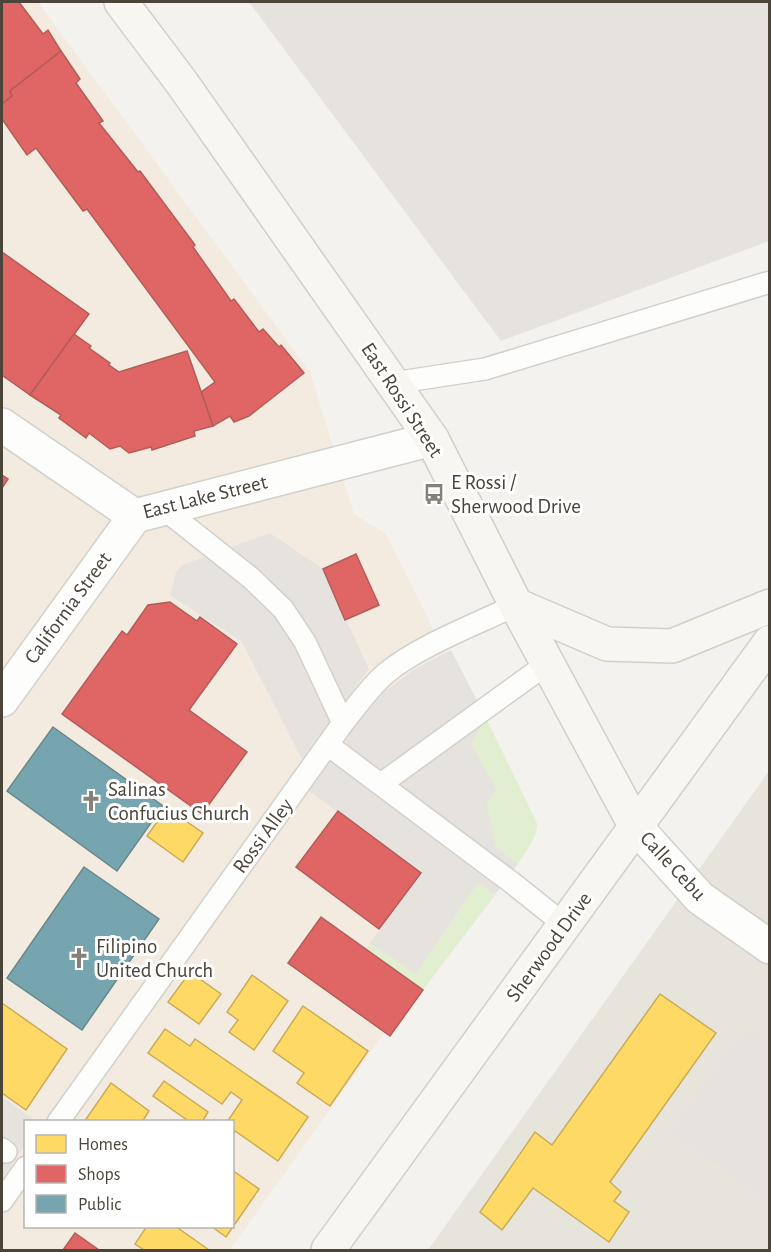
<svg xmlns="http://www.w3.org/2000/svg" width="771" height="1252" viewBox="0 0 771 1252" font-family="'Alegreya Sans',sans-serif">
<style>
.residential{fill:#e7e4dc}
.commercial{fill:#f3ebdf;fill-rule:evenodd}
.industrial{fill:#e6e2de}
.green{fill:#e1eecf}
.parking{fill:#e6e3df}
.homes{fill:#ffd966;stroke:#c9ac58;stroke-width:1.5}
.shops{fill:#e06666;stroke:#b35c58;stroke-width:1.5}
.public{fill:#76a5af;stroke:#69888c;stroke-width:1.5}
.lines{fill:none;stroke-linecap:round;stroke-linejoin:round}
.lane-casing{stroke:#d2d0cb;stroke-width:24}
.street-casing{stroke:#d2d0cb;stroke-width:36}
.secondary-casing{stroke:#d3cfc5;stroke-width:36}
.lane{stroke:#fdfdfc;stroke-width:21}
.street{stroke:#fdfdfc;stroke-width:33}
.secondary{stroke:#f7f6f1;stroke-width:33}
.labels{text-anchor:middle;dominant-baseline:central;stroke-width:6;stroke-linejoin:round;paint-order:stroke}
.street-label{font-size:21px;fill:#4b4439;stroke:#fff}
.poi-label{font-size:21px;fill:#4b4439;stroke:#fff;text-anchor:start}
</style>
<rect width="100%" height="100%" fill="#f4f2ee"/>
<path class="residential" d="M 769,771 L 769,1250 L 428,1250 Z"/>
<path class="commercial" d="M 2,2 L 38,2 L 310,372 L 354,514 L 386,534 L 531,827 L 230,1250 L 2,1250 ZM 26,1122 L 232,1122 L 232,1226 L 26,1226 Z"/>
<path class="industrial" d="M 249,2 L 769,2 L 769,241 L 501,341 Z"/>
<g class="green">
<path d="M 486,718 L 537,823 C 538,837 525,852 518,864 L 496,847 L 487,804 L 471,744 Z"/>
<path d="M 478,883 L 495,895 L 423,990 L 367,949 L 370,943 L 416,974 Z"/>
</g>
<g class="parking">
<path d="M 270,533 L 323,569 L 369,669 L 302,759 L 242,642 L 170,595 L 176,572 L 182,565 Z"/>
<path d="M 451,650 L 486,718 L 471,744 L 497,790 L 487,804 L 496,847 L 518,864 L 495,895 L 478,883 L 416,974 L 370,943 L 421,873 L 309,791 L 358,723 L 381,694 L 415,669 Z"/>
<path d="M 746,1028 L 769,1046 L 769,1202 L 671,1131 Z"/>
<path d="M 2,1097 L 36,1121 L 26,1122 L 25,1145 L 2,1179 Z"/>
</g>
<g class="homes">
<path d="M 167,808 L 203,833 L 183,862 L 147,836 Z"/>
<path d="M 190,972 L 221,994 L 199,1024 L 168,1002 Z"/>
<path d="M 252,975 L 288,1001 L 254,1050 L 229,1032 L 238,1020 L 227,1012 Z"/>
<path d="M 660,994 L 716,1033 L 610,1182 L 621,1192 L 614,1201 L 629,1212 L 609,1242 L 533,1188 L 502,1230 L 480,1212 L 535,1132 L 552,1145 Z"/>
<path d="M 2,1003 L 67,1049 L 26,1110 L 2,1093 Z"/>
<path d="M 303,1006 L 368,1051 L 330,1106 L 297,1083 L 304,1073 L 273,1051 Z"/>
<path d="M 165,1029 L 190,1046 L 195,1039 L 308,1117 L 278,1161 L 235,1131 L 232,1135 L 232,1122 L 227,1122 L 242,1100 L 231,1092 L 222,1104 L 148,1053 Z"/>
<path d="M 164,1081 L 208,1112 L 202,1122 L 190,1122 L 153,1096 Z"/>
<path d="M 111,1083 L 149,1111 L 142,1122 L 84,1122 Z"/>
<path d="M 232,1170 L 259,1189 L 226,1237 L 211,1226 L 232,1226 Z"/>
<path d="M 147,1226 L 175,1226 L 209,1250 L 144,1250 L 135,1244 Z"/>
</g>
<g class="shops">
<path d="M 2,2 L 19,2 L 43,34 L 48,30 L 61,51 L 10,91 L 12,96 L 2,104 Z"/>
<path d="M 61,51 L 80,79 L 76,83 L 103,121 L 99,123 L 138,172 L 140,171 L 195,245 L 193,247 L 231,301 L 234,299 L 259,332 L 263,329 L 279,347 L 281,345 L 304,373 L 249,416 L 234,422 L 230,416 L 213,426 L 201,392 L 215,382 L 87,209 L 83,211 L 36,148 L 27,155 L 2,119 L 2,104 L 12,96 L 10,91 Z"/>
<path d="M 2,252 L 89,314 L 30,395 L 2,375 Z"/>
<path d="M 74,334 L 91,346 L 89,348 L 110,363 L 109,365 L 119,372 L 187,351 L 213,426 L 194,431 L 195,436 L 152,450 L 151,447 L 129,453 L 120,446 L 110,449 L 89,433 L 86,438 L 59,418 L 61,415 L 30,395 Z"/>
<path d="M 2,475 L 8,479 L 2,488 Z"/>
<path d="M 356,554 L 379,605 L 345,620 L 323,569 Z"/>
<path d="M 170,602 L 197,621 L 200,617 L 237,644 L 189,710 L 247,752 L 202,814 L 62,714 L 122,631 L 127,635 L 148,605 Z"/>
<path d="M 338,811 L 421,873 L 379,929 L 296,867 Z"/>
<path d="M 321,917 L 423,990 L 390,1036 L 288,963 Z"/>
<path d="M 75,1233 L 99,1250 L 63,1250 Z"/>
</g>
<g class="public">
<path d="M 53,727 L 163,806 L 117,871 L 7,791 Z"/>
<path d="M 84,867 L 159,919 L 82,1030 L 7,978 Z"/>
</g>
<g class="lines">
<defs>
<g id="lane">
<path d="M 393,383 L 485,369 L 770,282"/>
<path d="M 164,509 L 251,578 L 283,609 L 305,642 L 343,723"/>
<path d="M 328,745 L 511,882 L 565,925"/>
<path d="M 381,784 L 548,663"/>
<path d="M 58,1122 L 343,723 C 356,707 369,688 385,674 C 418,646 477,624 516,605"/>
<path d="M 2,1149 L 6,1152"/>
<path d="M 2,1201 L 26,1167"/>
</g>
<g id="street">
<path d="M 2,425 L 135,516 L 432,439"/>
<path d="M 2,700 L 135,516"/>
<path d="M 636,827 L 700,898 L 770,947"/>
</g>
<g id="secondary">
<path d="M 121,2 L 182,83 L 432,439 L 516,605 L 636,827"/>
<path d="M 516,605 L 607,644 L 672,646 L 770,606"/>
<path d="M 328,1250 L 770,642"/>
</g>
</defs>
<use href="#lane" class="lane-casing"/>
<use href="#street" class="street-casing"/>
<use href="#secondary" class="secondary-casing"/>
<use href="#lane" class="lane"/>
<use href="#street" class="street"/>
<use href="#secondary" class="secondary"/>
</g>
<defs>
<symbol id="bus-bare" viewBox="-9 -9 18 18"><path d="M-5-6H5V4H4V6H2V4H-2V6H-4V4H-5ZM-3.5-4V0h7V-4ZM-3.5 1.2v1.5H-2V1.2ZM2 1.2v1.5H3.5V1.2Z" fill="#868178" stroke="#fff" stroke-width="2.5" paint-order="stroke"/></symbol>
<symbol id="church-bare" viewBox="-9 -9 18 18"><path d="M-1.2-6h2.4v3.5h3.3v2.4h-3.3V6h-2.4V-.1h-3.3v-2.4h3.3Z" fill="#868178" stroke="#fff" stroke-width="2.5" paint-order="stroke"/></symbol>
</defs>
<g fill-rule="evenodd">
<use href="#bus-bare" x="419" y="479" width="30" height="30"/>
<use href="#church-bare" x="76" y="786" width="30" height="30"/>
<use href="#church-bare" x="64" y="943" width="30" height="30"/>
</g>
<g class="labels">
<g class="street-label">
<text transform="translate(402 400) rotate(57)">East Rossi Street</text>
<text transform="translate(205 497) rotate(-14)">East Lake Street</text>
<text transform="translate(68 608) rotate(-54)">California Street</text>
<text transform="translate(263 836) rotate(-54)">Rossi Alley</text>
<text transform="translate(673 866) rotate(47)">Calle Cebu</text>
<text transform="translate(549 947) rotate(-54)">Sherwood Drive</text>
</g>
<g class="poi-label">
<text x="451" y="482">E Rossi /<tspan x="451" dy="24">Sherwood Drive</tspan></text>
<text x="108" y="789">Salinas<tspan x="108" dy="24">Confucius Church</tspan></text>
<text x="96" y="946">Filipino<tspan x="96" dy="24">United Church</tspan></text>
</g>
</g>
<rect width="771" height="1252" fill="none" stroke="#4b4439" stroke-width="6"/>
<rect x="24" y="1120" width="210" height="108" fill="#ffffff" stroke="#b7b4b0" stroke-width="1.5"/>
<rect x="36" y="1135" width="30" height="18" fill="#ffd966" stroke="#b7b4b0" stroke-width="1.5"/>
<text x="78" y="1150" font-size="18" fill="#4b4439">Homes</text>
<rect x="36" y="1165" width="30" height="18" fill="#e06666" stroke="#b7b4b0" stroke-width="1.5"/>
<text x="78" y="1180" font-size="18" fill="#4b4439">Shops</text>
<rect x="36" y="1195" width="30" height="18" fill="#76a5af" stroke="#b7b4b0" stroke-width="1.5"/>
<text x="78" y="1210" font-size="18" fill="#4b4439">Public</text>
</svg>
